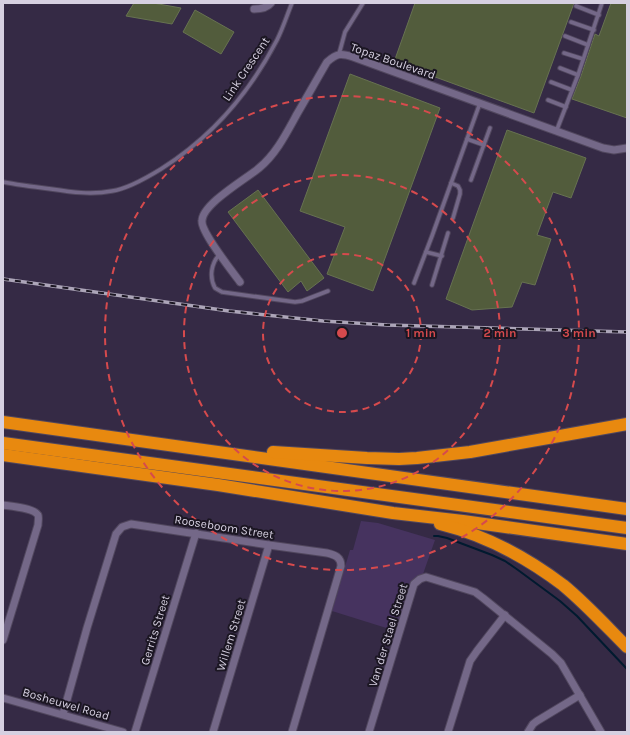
<svg xmlns="http://www.w3.org/2000/svg" width="630" height="735" viewBox="0 0 630 735" font-family="Karla,sans-serif">
<style>
.green{fill:#46335f}
.lines{fill:none;stroke-linecap:round;stroke-linejoin:round}
.stream{stroke:#001a2f;stroke-width:2}
.building{fill:#525c3c;stroke:#677251}
.service-casing{stroke:#51475e;stroke-width:5.5}
.minor-casing{stroke:#51475e;stroke-width:9}
.motorway-casing{stroke:#51475e;stroke-width:14}
.service{stroke:#746888;stroke-width:3.5}
.minor{stroke:#746888;stroke-width:7}
.motorway{stroke:#e8890f;stroke-width:12}
.rail-casing{stroke:#aca5b8;stroke-width:3.5}
.rail{stroke:#1b1622;stroke-width:2;stroke-dasharray:6;stroke-linecap:butt}
.ring{fill:none;stroke:#d64a4d;stroke-width:2;stroke-dasharray:7 5}
.labels{text-anchor:middle;dominant-baseline:central;stroke-width:4;stroke-linejoin:round;paint-order:stroke}
.street-label{font-size:12px;fill:#d6d0e1;stroke:#1b1622}
.centre{fill:#d64a4d;stroke:#1b1622;stroke-width:2}
.ring-label{font-size:12px;text-anchor:middle;font-weight:bold;fill:#d64a4d;stroke:#1b1622;stroke-width:4;stroke-linejoin:round;paint-order:stroke}
</style>
<rect width="100%" height="100%" fill="#352a45"/>
<path class="green" d="M 361,521 L 378,523 L 435,540 L 423,574 L 416,577 L 410,584 L 396,631 L 332,611 L 350,550 L 353,550 Z"/>
<g class="lines">
<path class="stream" d="M 434,536 L 438,536 L 447,538 L 492,555 L 505,561 L 518,570 L 560,601 L 577,616 L 627,669"/>
</g>
<g class="building">
<path d="M 134,3 L 153,3 L 181,8 L 172,24 L 126,16 Z"/>
<path d="M 415,3 L 574,3 L 534,113 L 394,62 Z"/>
<path d="M 611,3 L 627,3 L 627,118 L 572,99 L 581,76 L 595,34 L 599,36 Z"/>
<path d="M 195,10 L 234,32 L 221,54 L 183,32 Z"/>
<path d="M 350,74 L 440,108 L 373,291 L 327,274 L 345,227 L 300,211 Z"/>
<path d="M 507,130 L 586,158 L 571,198 L 553,192 L 537,235 L 551,239 L 535,285 L 522,282 L 512,307 L 472,310 L 446,299 Z"/>
<path d="M 258,190 L 324,278 L 307,291 L 301,281 L 288,292 L 228,212 Z"/>
</g>
<g class="lines">
<defs>
<g id="service">
<path d="M 576,6 L 599,15"/>
<path d="M 571,22 L 594,30"/>
<path d="M 565,36 L 588,45"/>
<path d="M 564,53 L 583,59"/>
<path d="M 339,54 L 345,32 L 363,3"/>
<path d="M 560,68 L 578,75"/>
<path d="M 551,82 L 572,90"/>
<path d="M 548,100 L 566,107"/>
<path d="M 556,132 L 578,75 L 602,3"/>
<path d="M 467,139 L 484,145"/>
<path d="M 471,180 L 490,128"/>
<path d="M 3,182 C 19,185 35,187 51,189 C 71,192 91,195 112,191 C 127,189 148,177 161,169 C 212,137 250,92 277,40 C 283,28 287,15 292,3"/>
<path d="M 451,183 L 458,186 L 460,190 L 460,194 L 453,218"/>
<path d="M 426,252 L 442,256"/>
<path d="M 220,254 C 211,263 209,277 215,288 L 222,292 L 295,302 L 302,301 L 328,291"/>
<path d="M 414,283 L 432,236 L 480,103"/>
<path d="M 432,285 L 448,233"/>
</g>
<g id="minor">
<path d="M 254,9 C 260,9 267,8 271,3"/>
<path d="M 240,282 C 232,271 201,232 202,221 C 202,204 246,179 259,168 C 276,154 286,134 297,114 C 307,97 317,79 327,62 C 337,53 341,53 353,57 L 603,148 L 614,150 L 627,148"/>
<path d="M 3,505 C 10,506 34,508 38,515 C 39,517 38,522 38,525 L 3,640"/>
<path d="M 3,698 L 123,732"/>
<path d="M 63,714 L 87,628 L 116,534 L 122,527 L 131,524 L 269,545 L 327,553 C 335,555 341,557 341,566 L 292,732"/>
<path d="M 135,732 L 196,533"/>
<path d="M 213,732 L 269,545"/>
<path d="M 369,732 L 414,584 L 420,579 L 426,577 L 475,592 L 483,598 L 552,654 L 561,663 L 601,732"/>
<path d="M 448,732 L 470,661 L 477,651 L 505,615"/>
<path d="M 528,732 L 533,724 L 537,721 L 580,695"/>
</g>
<g id="motorway">
<path d="M 3,422 L 627,509"/>
<path d="M 3,443 L 627,528"/>
<path d="M 273,452 L 367,458 L 399,459 L 417,458 L 470,452 L 627,424"/>
<path d="M 3,455 L 218,485 L 393,513 L 463,521 L 627,544"/>
<path d="M 440,524 C 485,535 526,557 563,585 C 586,604 606,626 627,647"/>
</g>
</defs>
<use href="#service" class="service-casing"/>
<use href="#minor" class="minor-casing"/>
<use href="#motorway" class="motorway-casing"/>
<use href="#service" class="service"/>
<use href="#minor" class="minor"/>
<use href="#motorway" class="motorway"/>
<defs>
<path id="rail" d="M 3,279 L 229,311 L 323,321 L 387,325 L 627,332"/>
</defs>
<use href="#rail" class="rail-casing"/>
<use href="#rail" class="rail"/>
</g>
<g class="ring">
<circle cx="342" cy="333" r="79"/>
<circle cx="342" cy="333" r="158"/>
<circle cx="342" cy="333" r="237"/>
</g>
<g class="labels">
<g class="street-label">
<text transform="translate(393 61) rotate(19)">Topaz Boulevard</text>
<text transform="translate(246 69) rotate(-56)">Link Crescent</text>
<text transform="translate(224 527) rotate(9)">Rooseboom Street</text>
<text transform="translate(155 630) rotate(-73)">Gerrits Street</text>
<text transform="translate(231 635) rotate(-73)">Willem Street</text>
<text transform="translate(388 635) rotate(-73)">Van der Stael Street</text>
<text transform="translate(66 704) rotate(16)">Bosheuwel Road</text>
</g>
</g>
<circle cx="342" cy="333" r="6" class="centre"/>
<g class="ring-label">
<text x="421" y="337">1 min</text>
<text x="500" y="337">2 min</text>
<text x="579" y="337">3 min</text>
</g>
<rect width="630" height="735" fill="none" stroke="#d6d0e1" stroke-width="8"/>
</svg>
